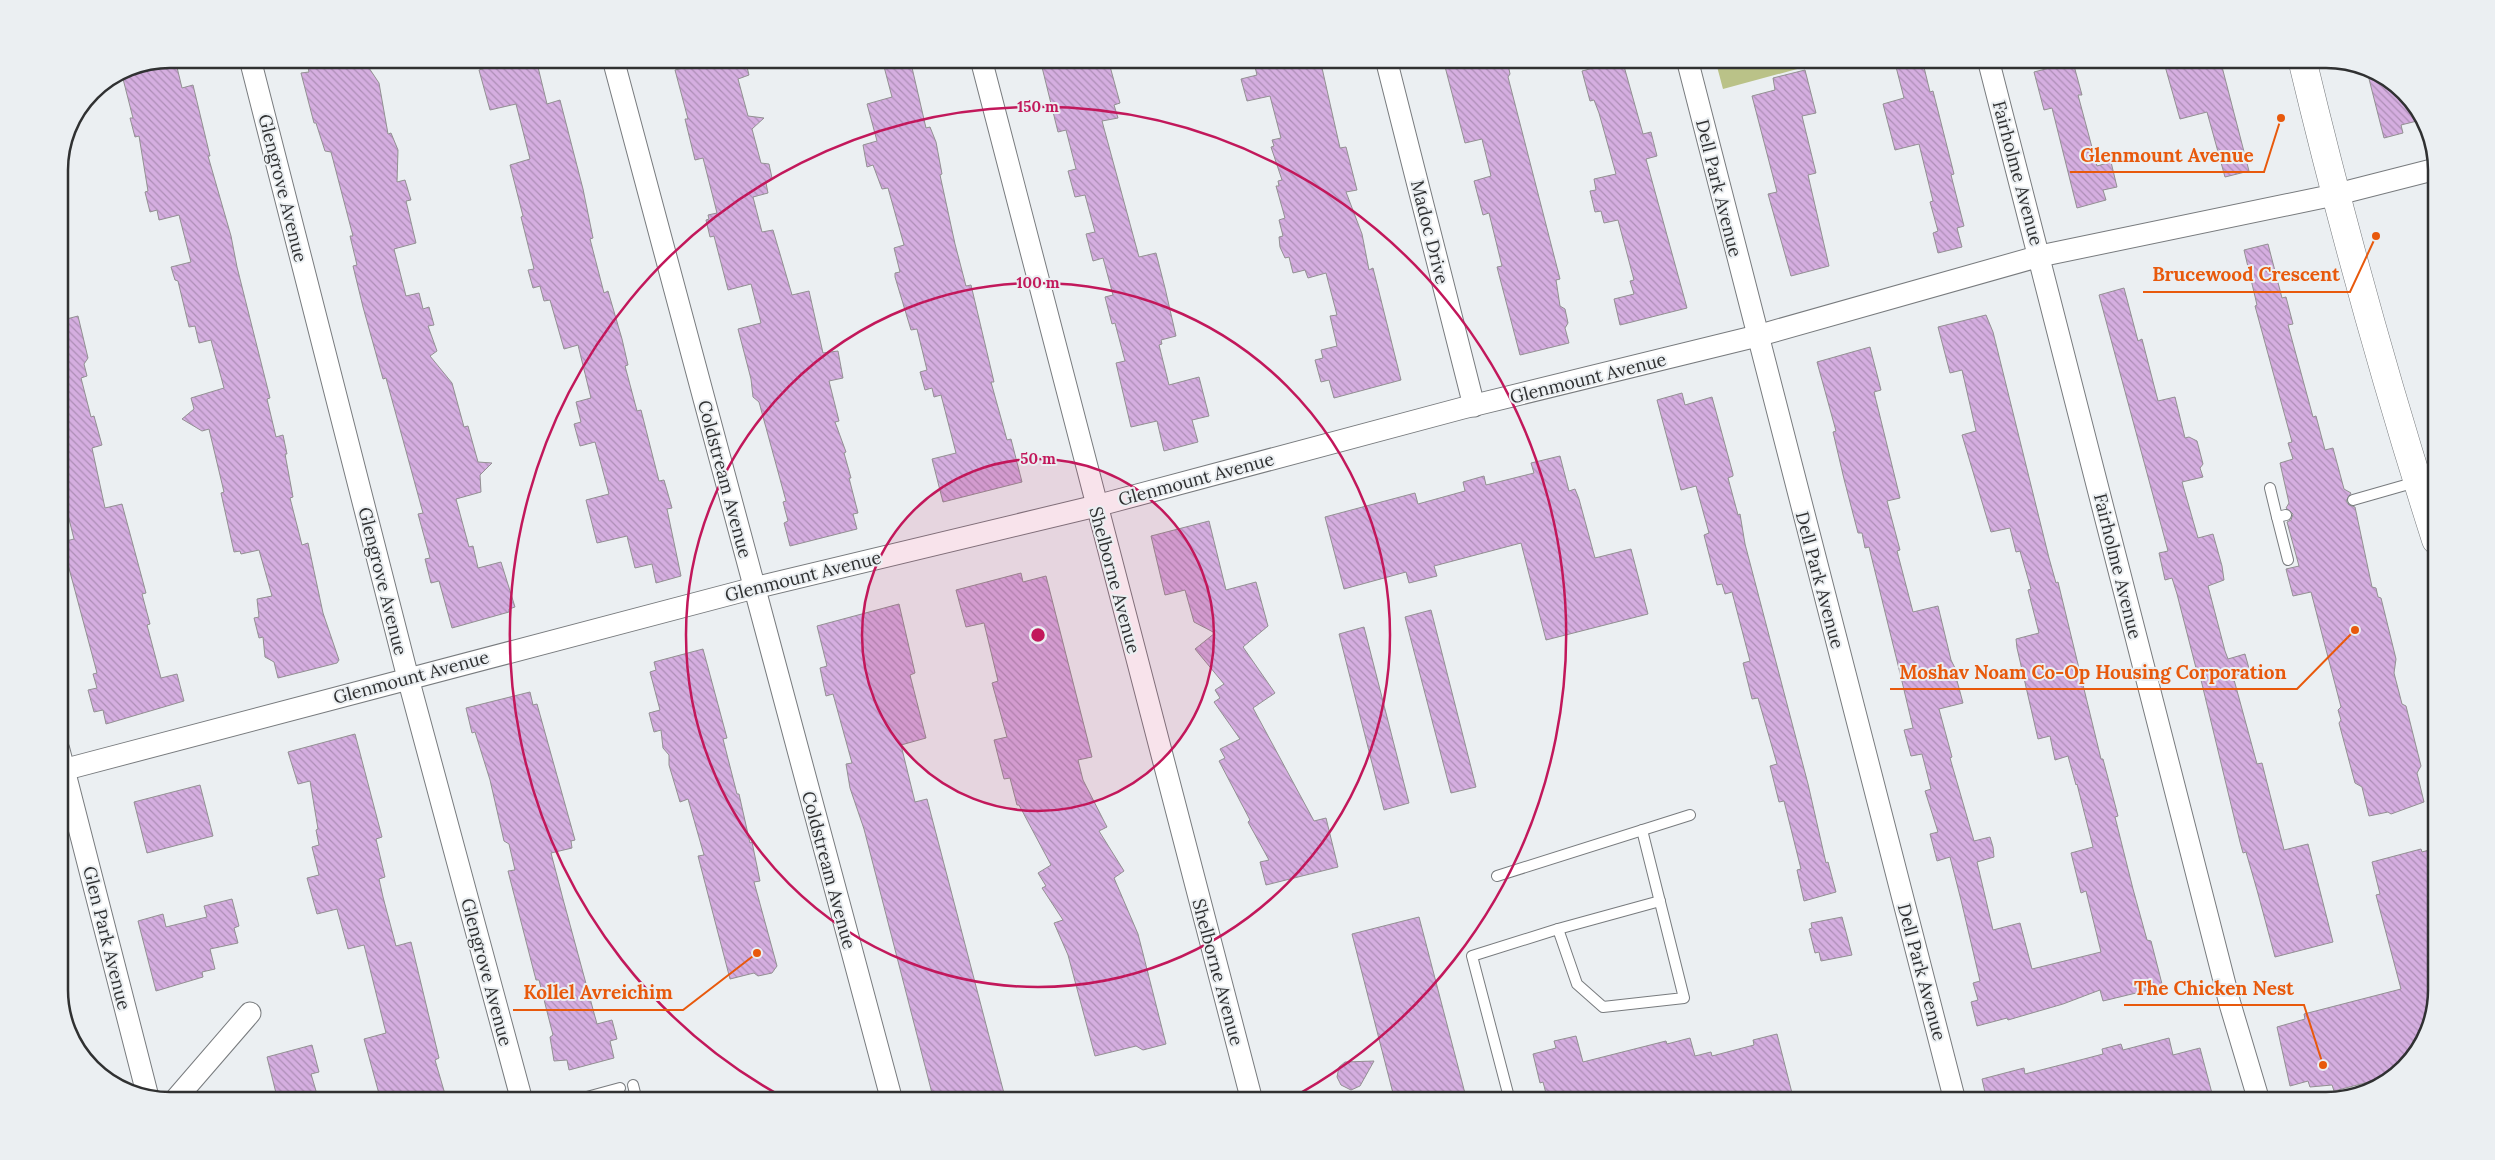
<svg xmlns="http://www.w3.org/2000/svg" width="2495" height="1160" viewBox="0 0 2495 1160" font-family="Lora,serif">
<style>
.green{fill:#bac288}
.building{fill:url(#building-back-hatch);stroke:#939093}
.lines{fill:none;stroke-linecap:round;stroke-linejoin:round}
.lane-casing{stroke:#787b7e;stroke-width:12}
.street-casing{stroke:#787b7e;stroke-width:23}
.secondary-casing{stroke:#787b7e;stroke-width:29}
.lane{stroke:#fff;stroke-width:10}
.street{stroke:#fff;stroke-width:21}
.secondary{stroke:#fff;stroke-width:28}
.ring{fill:none;stroke:#c2185b;stroke-width:2.5}
.labels{text-anchor:middle;dominant-baseline:central;stroke-width:4;stroke-linejoin:round;paint-order:stroke}
.street-label{font-size:18px;fill:#303132;stroke:#ebeff2}
.rim{fill:none;stroke:#303132;stroke-width:2.5}
.centre{fill:#c2185b;stroke:#ebeff2;stroke-width:2.5}
.ring-label{font-size:15px;text-anchor:middle;font-weight:bold;fill:#c2185b;stroke:#ebeff2;stroke-width:4;stroke-linejoin:round;paint-order:stroke}
.leader{fill:none;stroke:#e8590c;stroke-width:2}
.callout-dot{fill:#e8590c;stroke:#ebeff2;stroke-width:2}
.callout-label{font-size:19px;text-anchor:middle;font-weight:bold;fill:#e8590c;stroke:#ebeff2;stroke-width:4;stroke-linejoin:round;paint-order:stroke}
</style>
<defs>
<pattern id="building-back-hatch" width="6" height="6" patternUnits="userSpaceOnUse" patternTransform="scale(1.25)"><rect width="6" height="6" fill="#d5aee0"/><path d="M-1 5l2 2M0 0l6 6M5-1l2 2" fill="none" stroke="#ad8eb6"/></pattern>
</defs>
<rect width="100%" height="100%" fill="#ebeff2"/>
<path class="green" d="M 1715,59 L 1834,59 L 1723,89 Z"/>
<g class="building">
<path d="M 175,59 L 182,88 L 193,85 L 210,156 L 208,156 L 231,236 L 237,267 L 270,398 L 267,399 L 276,437 L 283,435 L 287,454 L 285,454 L 293,497 L 290,498 L 302,545 L 308,543 L 323,613 L 339,660 L 337,663 L 278,678 L 274,662 L 265,657 L 263,637 L 259,638 L 254,618 L 259,617 L 257,599 L 272,596 L 259,550 L 241,554 L 240,551 L 234,552 L 221,493 L 224,492 L 209,429 L 202,431 L 182,419 L 194,409 L 191,398 L 224,388 L 211,340 L 199,343 L 195,326 L 189,327 L 178,281 L 175,280 L 171,267 L 191,262 L 179,215 L 159,220 L 157,210 L 150,212 L 145,192 L 148,191 L 139,136 L 135,137 L 130,118 L 133,118 L 121,71 L 128,67 Z"/>
<path d="M 306,59 L 363,59 L 379,83 L 388,134 L 391,133 L 398,150 L 397,182 L 405,180 L 411,200 L 406,201 L 416,243 L 394,249 L 406,296 L 419,293 L 423,309 L 429,307 L 434,325 L 428,326 L 437,351 L 430,356 L 452,383 L 464,427 L 468,426 L 478,462 L 492,463 L 480,475 L 481,492 L 456,499 L 469,547 L 473,546 L 478,568 L 501,562 L 515,607 L 509,609 L 509,612 L 452,628 L 439,581 L 431,583 L 425,559 L 430,558 L 418,514 L 423,513 L 386,378 L 383,379 L 363,307 L 353,266 L 357,265 L 350,236 L 353,236 L 331,152 L 325,151 L 316,123 L 314,123 L 301,73 L 309,72 Z"/>
<path d="M 487,59 L 536,59 L 547,104 L 560,100 L 583,189 L 593,238 L 590,239 L 604,293 L 608,291 L 622,339 L 628,365 L 625,366 L 637,411 L 641,410 L 659,481 L 664,480 L 672,508 L 667,509 L 681,576 L 656,583 L 652,564 L 635,568 L 627,536 L 597,543 L 586,500 L 609,494 L 595,442 L 580,446 L 574,424 L 581,422 L 576,402 L 591,398 L 578,345 L 564,349 L 550,300 L 544,301 L 540,286 L 533,288 L 528,270 L 534,269 L 521,217 L 523,216 L 510,165 L 530,159 L 516,104 L 490,110 L 479,70 L 489,67 Z"/>
<path d="M 720,59 L 745,59 L 749,75 L 738,79 L 748,116 L 764,118 L 752,129 L 761,163 L 769,164 L 772,178 L 766,183 L 768,193 L 753,197 L 762,232 L 773,230 L 792,295 L 809,291 L 823,353 L 838,351 L 843,378 L 829,381 L 839,421 L 835,422 L 846,452 L 844,453 L 851,478 L 849,478 L 858,513 L 853,514 L 857,529 L 790,546 L 784,523 L 788,521 L 783,502 L 786,501 L 759,402 L 753,397 L 751,379 L 738,329 L 761,323 L 751,284 L 728,290 L 714,236 L 710,237 L 706,220 L 709,219 L 708,215 L 717,213 L 703,158 L 695,160 L 685,119 L 688,119 L 675,70 Z"/>
<path d="M 882,59 L 910,59 L 926,128 L 930,127 L 936,142 L 942,174 L 940,175 L 955,244 L 966,286 L 971,285 L 994,382 L 991,382 L 1007,440 L 1011,439 L 1022,482 L 943,502 L 932,459 L 956,453 L 941,395 L 934,397 L 932,388 L 925,390 L 920,372 L 927,370 L 917,329 L 911,330 L 895,277 L 895,273 L 900,272 L 894,248 L 904,245 L 888,188 L 882,189 L 873,165 L 867,167 L 863,145 L 877,141 L 867,104 L 892,97 Z"/>
<path d="M 1040,59 L 1108,59 L 1120,103 L 1114,105 L 1118,118 L 1102,121 L 1139,257 L 1156,253 L 1165,288 L 1176,336 L 1161,340 L 1162,344 L 1159,345 L 1169,385 L 1199,377 L 1209,416 L 1192,420 L 1198,442 L 1164,451 L 1157,421 L 1131,427 L 1116,363 L 1125,361 L 1115,323 L 1112,324 L 1105,297 L 1113,295 L 1103,258 L 1093,261 L 1086,234 L 1095,232 L 1085,195 L 1075,197 L 1068,171 L 1076,169 L 1066,130 L 1058,132 Z"/>
<path d="M 1253,59 L 1320,59 L 1340,148 L 1346,147 L 1357,190 L 1346,192 L 1362,234 L 1369,270 L 1373,268 L 1401,380 L 1334,398 L 1329,380 L 1321,382 L 1315,360 L 1323,358 L 1321,350 L 1337,346 L 1330,316 L 1337,315 L 1326,273 L 1308,278 L 1305,270 L 1293,273 L 1289,257 L 1285,258 L 1280,247 L 1279,237 L 1283,236 L 1279,220 L 1285,218 L 1276,186 L 1279,186 L 1278,181 L 1282,180 L 1271,147 L 1274,146 L 1272,140 L 1281,138 L 1270,96 L 1247,101 L 1241,79 L 1257,75 Z"/>
<path d="M 1443,59 L 1499,59 L 1508,64 L 1510,74 L 1508,77 L 1560,279 L 1556,280 L 1560,306 L 1565,309 L 1568,323 L 1565,328 L 1569,343 L 1520,355 L 1497,267 L 1502,266 L 1489,213 L 1483,215 L 1474,181 L 1491,176 L 1482,139 L 1465,143 Z"/>
<path d="M 1595,59 L 1622,59 L 1643,134 L 1651,132 L 1657,156 L 1646,159 L 1687,308 L 1620,325 L 1614,299 L 1634,294 L 1630,281 L 1634,280 L 1618,220 L 1604,223 L 1601,211 L 1595,212 L 1590,191 L 1596,190 L 1594,179 L 1616,174 L 1599,113 L 1594,100 L 1590,101 L 1582,71 L 1597,67 Z"/>
<path d="M 1894,59 L 1922,59 L 1930,92 L 1933,91 L 1954,174 L 1951,175 L 1964,226 L 1957,228 L 1962,247 L 1938,253 L 1933,233 L 1938,231 L 1930,202 L 1933,201 L 1919,144 L 1895,150 L 1883,104 L 1904,98 Z"/>
<path d="M 2163,59 L 2220,59 L 2249,171 L 2225,177 L 2207,112 L 2180,119 Z"/>
<path d="M 2073,62 L 2082,95 L 2078,95 L 2097,166 L 2111,162 L 2117,187 L 2103,190 L 2106,200 L 2077,208 L 2052,108 L 2044,110 L 2034,72 Z"/>
<path d="M 2366,67 L 2417,108 L 2421,120 L 2401,125 L 2403,133 L 2384,138 Z"/>
<path d="M 1805,70 L 1816,113 L 1802,116 L 1816,173 L 1808,175 L 1829,266 L 1791,276 L 1768,194 L 1777,192 L 1752,96 L 1775,90 L 1773,78 Z"/>
<path d="M 2268,244 L 2282,298 L 2286,297 L 2293,324 L 2288,325 L 2313,417 L 2316,416 L 2325,450 L 2333,448 L 2344,489 L 2351,493 L 2346,501 L 2349,505 L 2355,507 L 2372,587 L 2376,588 L 2378,597 L 2381,598 L 2396,659 L 2394,673 L 2402,704 L 2406,706 L 2421,766 L 2417,773 L 2424,802 L 2391,814 L 2388,812 L 2369,816 L 2362,787 L 2355,783 L 2339,723 L 2341,720 L 2338,710 L 2341,707 L 2311,592 L 2293,596 L 2286,569 L 2299,566 L 2287,522 L 2291,520 L 2293,514 L 2286,508 L 2289,503 L 2280,463 L 2293,459 L 2288,443 L 2292,442 L 2255,306 L 2257,305 L 2244,250 Z"/>
<path d="M 2124,288 L 2138,341 L 2142,339 L 2158,401 L 2175,397 L 2185,438 L 2189,437 L 2197,441 L 2203,464 L 2200,468 L 2203,477 L 2182,482 L 2198,538 L 2213,534 L 2222,566 L 2224,580 L 2208,586 L 2225,651 L 2228,659 L 2245,654 L 2250,672 L 2233,676 L 2257,764 L 2262,763 L 2284,850 L 2308,844 L 2333,942 L 2275,957 L 2257,890 L 2246,852 L 2243,853 L 2240,842 L 2202,684 L 2199,672 L 2197,672 L 2177,594 L 2172,578 L 2165,580 L 2159,553 L 2168,551 L 2099,295 Z"/>
<path d="M 1986,315 L 1993,332 L 2049,558 L 2056,583 L 2058,582 L 2101,759 L 2103,759 L 2118,816 L 2115,817 L 2133,889 L 2147,940 L 2151,941 L 2162,984 L 2161,987 L 2103,1001 L 2100,990 L 2063,1004 L 2008,1020 L 2007,1018 L 1977,1026 L 1971,1002 L 1978,1000 L 1973,983 L 1980,981 L 1961,900 L 1950,857 L 1937,861 L 1930,834 L 1938,832 L 1925,791 L 1931,789 L 1922,754 L 1911,756 L 1904,730 L 1913,728 L 1900,673 L 1869,547 L 1865,548 L 1862,533 L 1858,533 L 1844,479 L 1833,432 L 1836,431 L 1817,362 L 1870,347 L 1881,390 L 1874,392 L 1900,498 L 1887,501 L 1900,550 L 1897,551 L 1913,612 L 1938,606 L 1951,660 L 1958,674 L 1956,677 L 1963,703 L 1939,709 L 1952,757 L 1950,758 L 1974,841 L 1990,837 L 1993,847 L 1994,857 L 1977,862 L 1993,930 L 2020,923 L 2032,969 L 2101,952 L 2086,891 L 2081,893 L 2071,853 L 2093,847 L 2077,784 L 2076,785 L 2068,756 L 2055,760 L 2050,736 L 2038,739 L 2017,648 L 2016,639 L 2039,633 L 2028,590 L 2031,589 L 2020,551 L 2016,552 L 2010,528 L 1991,532 L 1962,435 L 1976,431 L 1962,370 L 1950,373 L 1938,327 Z"/>
<path d="M 78,316 L 88,358 L 84,364 L 87,376 L 81,378 L 91,417 L 94,416 L 102,445 L 92,448 L 105,508 L 122,504 L 146,593 L 142,594 L 150,624 L 147,625 L 161,678 L 177,674 L 184,701 L 106,724 L 103,710 L 94,712 L 88,690 L 97,688 L 93,674 L 97,673 L 62,542 L 74,539 L 59,479 L 59,321 Z"/>
<path d="M 1682,393 L 1685,405 L 1712,397 L 1733,474 L 1733,476 L 1728,478 L 1738,515 L 1740,514 L 1745,544 L 1808,784 L 1826,863 L 1828,862 L 1836,892 L 1804,901 L 1797,870 L 1801,869 L 1784,801 L 1779,802 L 1770,766 L 1777,764 L 1758,698 L 1752,699 L 1743,663 L 1750,661 L 1732,592 L 1725,594 L 1722,584 L 1717,585 L 1704,535 L 1709,533 L 1696,486 L 1681,490 L 1657,400 Z"/>
<path d="M 1560,456 L 1569,491 L 1575,489 L 1579,499 L 1595,558 L 1631,549 L 1648,614 L 1546,640 L 1521,543 L 1434,566 L 1437,576 L 1409,583 L 1406,572 L 1344,589 L 1325,517 L 1415,493 L 1418,504 L 1465,491 L 1463,482 L 1484,476 L 1486,485 L 1534,473 L 1531,463 Z"/>
<path d="M 1209,521 L 1226,590 L 1256,582 L 1268,626 L 1243,647 L 1275,693 L 1253,708 L 1314,821 L 1326,818 L 1338,867 L 1266,885 L 1260,862 L 1269,860 L 1248,822 L 1250,820 L 1219,761 L 1225,758 L 1220,749 L 1240,739 L 1214,702 L 1220,698 L 1215,690 L 1224,684 L 1195,649 L 1215,633 L 1194,622 L 1185,590 L 1165,595 L 1151,536 Z"/>
<path d="M 1021,573 L 1023,582 L 1046,576 L 1092,757 L 1078,760 L 1083,780 L 1107,827 L 1099,831 L 1124,871 L 1114,878 L 1138,934 L 1166,1044 L 1143,1050 L 1136,1046 L 1095,1056 L 1068,955 L 1054,923 L 1063,920 L 1042,888 L 1046,886 L 1038,873 L 1051,865 L 1019,805 L 1017,805 L 1010,778 L 1004,779 L 994,740 L 1007,737 L 992,683 L 998,681 L 984,623 L 966,627 L 956,590 Z"/>
<path d="M 899,604 L 915,673 L 910,675 L 926,738 L 901,745 L 915,802 L 927,799 L 1006,1101 L 934,1101 L 864,829 L 850,788 L 846,764 L 852,763 L 833,694 L 826,696 L 820,668 L 827,666 L 817,626 Z"/>
<path d="M 1431,610 L 1476,787 L 1451,793 L 1405,617 Z"/>
<path d="M 1364,627 L 1409,803 L 1384,810 L 1339,634 Z"/>
<path d="M 703,649 L 727,738 L 723,739 L 737,794 L 739,794 L 750,843 L 752,842 L 760,881 L 754,882 L 777,966 L 772,973 L 758,976 L 754,973 L 730,979 L 698,856 L 704,855 L 688,799 L 680,802 L 669,765 L 669,755 L 663,748 L 661,730 L 654,732 L 649,713 L 660,710 L 650,672 L 656,670 L 654,662 Z"/>
<path d="M 530,692 L 533,705 L 537,704 L 575,840 L 571,841 L 572,848 L 551,853 L 563,899 L 597,1024 L 612,1020 L 617,1039 L 610,1041 L 614,1058 L 569,1070 L 567,1060 L 554,1061 L 550,1037 L 553,1035 L 539,980 L 536,980 L 508,871 L 515,870 L 509,844 L 504,841 L 490,780 L 475,732 L 472,733 L 466,708 Z"/>
<path d="M 355,734 L 382,837 L 376,839 L 385,877 L 379,879 L 383,897 L 396,946 L 411,942 L 439,1058 L 435,1060 L 447,1101 L 381,1101 L 364,1039 L 386,1033 L 364,945 L 348,949 L 337,909 L 317,914 L 307,878 L 319,875 L 312,847 L 319,845 L 316,830 L 318,829 L 310,781 L 298,784 L 288,752 Z"/>
<path d="M 200,785 L 213,836 L 147,853 L 134,802 Z"/>
<path d="M 2436,848 L 2436,990 L 2428,1033 L 2392,1076 L 2334,1091 L 2332,1085 L 2310,1087 L 2308,1081 L 2290,1086 L 2277,1027 L 2305,1019 L 2304,1014 L 2401,989 L 2376,895 L 2380,894 L 2372,862 L 2421,849 L 2422,852 Z"/>
<path d="M 232,899 L 239,926 L 234,928 L 238,943 L 210,949 L 215,969 L 202,972 L 203,977 L 156,991 L 138,921 L 163,914 L 166,927 L 207,917 L 204,906 Z"/>
<path d="M 1419,917 L 1467,1101 L 1395,1101 L 1352,934 Z"/>
<path d="M 1842,917 L 1852,955 L 1821,961 L 1819,952 L 1815,953 L 1809,929 L 1812,928 L 1811,923 Z"/>
<path d="M 1777,1034 L 1794,1101 L 1548,1101 L 1543,1082 L 1540,1083 L 1533,1054 L 1556,1048 L 1554,1041 L 1576,1036 L 1583,1062 L 1666,1041 L 1667,1044 L 1690,1038 L 1695,1056 L 1711,1052 L 1712,1056 L 1754,1045 L 1753,1040 Z"/>
<path d="M 2169,1038 L 2173,1055 L 2200,1048 L 2214,1101 L 1987,1101 L 1982,1079 L 2024,1068 L 2025,1074 L 2084,1059 L 2103,1054 L 2102,1049 L 2121,1044 L 2123,1050 Z"/>
<path d="M 312,1045 L 319,1072 L 311,1074 L 319,1101 L 278,1101 L 267,1057 Z"/>
<path d="M 1374,1061 L 1360,1086 L 1351,1090 L 1341,1085 L 1337,1077 L 1339,1067 L 1345,1062 Z"/>
</g>
<g class="lines">
<defs>
<g id="lane">
<path d="M 2270,488 L 2277,517"/>
<path d="M 2353,500 L 2416,482"/>
<path d="M 2286,515 L 2277,517 L 2288,560"/>
<path d="M 1497,876 L 1690,815"/>
<path d="M 1558,929 L 1660,901"/>
<path d="M 633,1085 L 637,1101"/>
<path d="M 572,1101 L 620,1088"/>
<path d="M 1510,1101 L 1472,956 L 1558,929 L 1577,984 L 1603,1007 L 1684,998 L 1642,830"/>
</g>
<g id="street">
<path d="M 250,59 L 408,678 L 522,1101"/>
<path d="M 613,59 L 892,1101"/>
<path d="M 981,59 L 1252,1101"/>
<path d="M 1386,59 L 1474,406"/>
<path d="M 1687,59 L 1955,1101"/>
<path d="M 1988,59 L 2230,1004 L 2259,1101"/>
<path d="M 59,750 L 148,1097"/>
<path d="M 59,771 L 754,588 L 1096,506 L 1463,408 L 1757,336 L 2040,256 L 2334,195 L 2436,169"/>
<path d="M 174,1101 L 250,1013"/>
</g>
<path id="secondary" d="M 2302,59 C 2341,221 2385,381 2436,540"/>
</defs>
<use href="#lane" class="lane-casing"/>
<use href="#street" class="street-casing"/>
<use href="#secondary" class="secondary-casing"/>
<use href="#lane" class="lane"/>
<use href="#street" class="street"/>
<use href="#secondary" class="secondary"/>
</g>
<circle cx="1038" cy="635" r="176" fill="#c2185b" fill-opacity=".12"/>
<g class="ring">
<circle cx="1038" cy="635" r="176"/>
<circle cx="1038" cy="635" r="352"/>
<path d="M790 1101A528 528 0 1 1 1286 1101"/>
</g>
<g class="labels">
<g class="street-label">
<text transform="translate(2018 173) rotate(75)">Fairholme Avenue</text>
<text transform="translate(283 188) rotate(76)">Glengrove Avenue</text>
<text transform="translate(1719 188) rotate(76)">Dell Park Avenue</text>
<text transform="translate(1430 232) rotate(76)">Madoc Drive</text>
<text transform="translate(1588 378) rotate(-14)">Glenmount Avenue</text>
<text transform="translate(725 479) rotate(75)">Coldstream Avenue</text>
<text transform="translate(1196 479) rotate(-15)">Glenmount Avenue</text>
<text transform="translate(2118 566) rotate(76)">Fairholme Avenue</text>
<text transform="translate(803 576) rotate(-14)">Glenmount Avenue</text>
<text transform="translate(1115 580) rotate(75)">Shelborne Avenue</text>
<text transform="translate(1820 580) rotate(75)">Dell Park Avenue</text>
<text transform="translate(383 581) rotate(76)">Glengrove Avenue</text>
<text transform="translate(411 677) rotate(-15)">Glenmount Avenue</text>
<text transform="translate(829 870) rotate(75)">Coldstream Avenue</text>
<text transform="translate(107 938) rotate(76)">Glen Park Avenue</text>
<text transform="translate(487 972) rotate(75)">Glengrove Avenue</text>
<text transform="translate(1218 972) rotate(75)">Shelborne Avenue</text>
<text transform="translate(1922 972) rotate(75)">Dell Park Avenue</text>
</g>
</g>
<path d="M0 0H2495V1160H0ZM170 68H2326A102 102 0 0 1 2428 170V990A102 102 0 0 1 2326 1092H170A102 102 0 0 1 68 990V170A102 102 0 0 1 170 68Z" fill="#ebeff2" fill-rule="evenodd"/>
<path class="rim" d="M170 68H2326A102 102 0 0 1 2428 170V990A102 102 0 0 1 2326 1092H170A102 102 0 0 1 68 990V170A102 102 0 0 1 170 68Z"/>
<circle cx="1038" cy="635" r="8" class="centre"/>
<g class="ring-label">
<text x="1038" y="112">150 m</text>
<text x="1038" y="288">100 m</text>
<text x="1038" y="464">50 m</text>
</g>
<path class="leader" d="M2281 118L2264 172H2070M2376 236L2350 292H2143M2355 630L2297 689H1890M2323 1065L2304 1005H2124M757 953L683 1010H513"/>
<g class="callout-dot">
<circle cx="2281" cy="118" r="5"/>
<circle cx="2376" cy="236" r="5"/>
<circle cx="2355" cy="630" r="5"/>
<circle cx="2323" cy="1065" r="5"/>
<circle cx="757" cy="953" r="5"/>
</g>
<g class="callout-label">
<text x="2167" y="162">Glenmount Avenue</text>
<text x="2246" y="281">Brucewood Crescent</text>
<text x="2093" y="679">Moshav Noam Co-Op Housing Corporation</text>
<text x="2214" y="995">The Chicken Nest</text>
<text x="598" y="999">Kollel Avreichim</text>
</g>
</svg>
